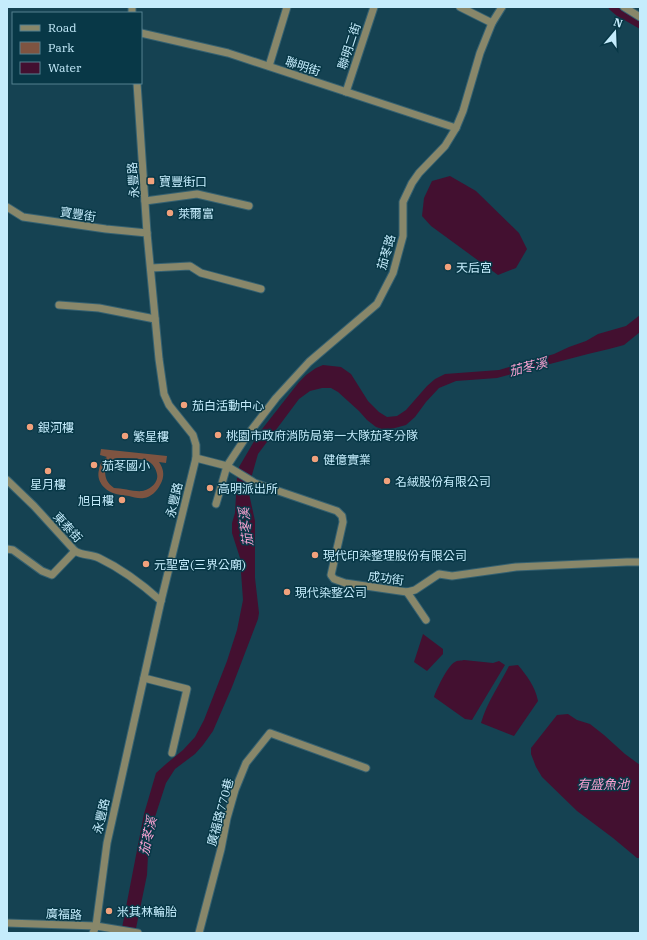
<svg xmlns="http://www.w3.org/2000/svg" width="647" height="940" viewBox="0 0 647 940" font-family="'IBM Plex Serif','Noto Sans TC',serif">
<style>
.green{fill:#7e5441;fill-rule:evenodd}
.water{fill:#431030}
.lines{fill:none;stroke-linecap:round;stroke-linejoin:round}
.canal{stroke:#431030;stroke-width:7}
.minor-casing{stroke:#356171;stroke-width:9}
.minor{stroke:#88876a;stroke-width:7}
.poi-dot{fill:#f1a17c;stroke:#083847;stroke-width:1.5}
.labels{text-anchor:middle;dominant-baseline:central;stroke-width:3;stroke-linejoin:round;paint-order:stroke}
.street-label{font-size:12px;fill:#c5ecfc;stroke:#083847}
.poi-label{font-size:12px;fill:#c5ecfc;stroke:#083847;text-anchor:start}
.water-label{font-size:13px;font-style:italic;fill:#f8a1d1;stroke:#083847}
</style>
<rect width="100%" height="100%" fill="#154252"/>
<path class="green" d="M 101,449 L 167,456 L 166,463 L 159,462 C 164,469 165,477 160,485 C 157,491 151,497 144,498 C 139,499 133,497 129,496 C 124,495 118,495 113,493 C 104,490 96,480 99,470 C 100,464 102,460 107,457 L 100,455 ZM 117,458 C 125,458 142,458 148,461 C 153,464 156,469 157,474 C 159,482 150,490 142,491 C 135,492 122,488 114,488 C 107,483 105,478 105,470 C 108,464 111,460 117,458 Z"/>
<g class="water">
<path d="M 450,176 L 476,191 L 519,233 L 527,249 L 516,268 L 498,275 L 431,226 L 422,216 L 424,198 L 432,181 Z"/>
<path d="M 640,315 L 640,332 L 624,345 L 609,349 L 588,354 L 497,378 L 456,381 L 439,388 L 426,402 L 415,417 L 406,425 L 395,428 L 385,430 L 376,427 L 367,420 L 359,411 L 338,392 L 331,388 L 322,388 L 310,391 L 299,399 L 258,454 L 248,489 L 255,521 L 255,578 L 259,613 L 258,619 L 232,687 L 213,731 L 203,745 L 195,754 L 175,769 L 166,783 L 154,820 L 148,855 L 147,875 L 135,933 L 121,933 L 144,814 L 156,773 L 166,764 L 183,750 L 195,737 L 204,720 L 227,661 L 237,630 L 243,600 L 240,558 L 232,533 L 232,523 L 235,513 L 237,478 L 239,467 L 259,433 L 299,382 L 306,375 L 316,368 L 323,365 L 341,367 L 351,374 L 368,401 L 379,412 L 387,417 L 397,416 L 406,410 L 427,386 L 435,379 L 445,374 L 499,370 L 554,354 L 569,347 L 586,341 L 598,334 L 626,326 Z"/>
<path d="M 423,634 L 443,649 L 443,654 L 427,671 L 414,662 Z"/>
<path d="M 464,660 L 493,663 L 499,661 L 505,665 L 472,720 L 465,719 L 434,697 C 436,690 448,665 455,662 C 457,660 461,661 464,660 Z"/>
<path d="M 518,665 C 527,676 535,686 538,701 L 514,736 L 481,723 C 487,702 500,684 509,666 Z"/>
<path d="M 568,714 L 577,720 L 590,724 L 604,735 L 625,754 L 640,765 L 640,858 L 637,858 L 613,838 L 577,811 L 542,777 L 536,767 L 531,754 L 531,748 L 557,715 Z"/>
</g>
<g class="lines">
<path class="canal" d="M 612,7 L 619,13 L 640,25"/>
<defs>
<g id="minor">
<path d="M 132,7 L 132,13"/>
<path d="M 460,7 L 492,23"/>
<path d="M 624,7 L 640,17"/>
<path d="M 141,33 L 228,53 L 456,128"/>
<path d="M 269,66 L 287,7"/>
<path d="M 346,92 L 374,7"/>
<path d="M 145,201 L 197,194 L 249,206"/>
<path d="M 7,207 L 23,217 L 106,229 L 147,233"/>
<path d="M 151,268 L 190,266 L 201,273 L 261,289"/>
<path d="M 59,305 L 99,308 L 155,319"/>
<path d="M 196,458 L 227,466 L 255,483 L 337,511 L 342,516 L 343,522 L 331,575 L 334,579 L 345,583 L 407,592 L 415,590 L 439,574 L 452,576 L 516,567 L 627,562 L 640,562"/>
<path d="M 7,480 L 34,506 L 75,551 C 83,556 91,554 99,558 C 122,569 142,584 161,601"/>
<path d="M 216,504 L 227,466 L 246,437 L 276,398 L 309,362 L 377,304 L 393,273 L 403,236 L 403,202 L 412,183 L 419,173 L 445,146 L 456,128 L 463,111 L 480,53 L 492,23 L 502,7"/>
<path d="M 7,549 L 13,550 L 42,571 L 52,575 L 75,551"/>
<path d="M 407,592 L 426,620"/>
<path d="M 144,678 L 187,689 L 172,753"/>
<path d="M 7,923 L 96,926 L 138,933"/>
<path d="M 93,933 L 96,926 L 107,843 L 161,601 L 196,458 L 196,445 L 193,435 L 169,405 L 164,394 L 159,359 L 147,233 L 137,83"/>
<path d="M 199,933 L 221,849 L 227,818 L 235,790 L 246,763 L 270,733 L 366,768"/>
</g>
</defs>
<use href="#minor" class="minor-casing"/>
<use href="#minor" class="minor"/>
</g>
<g class="poi-dot">
<rect x="147" y="177" width="8" height="8" rx="2"/>
<circle cx="170" cy="213" r="4"/>
<circle cx="448" cy="267" r="4"/>
<circle cx="184" cy="405" r="4"/>
<circle cx="30" cy="427" r="4"/>
<circle cx="218" cy="435" r="4"/>
<circle cx="125" cy="436" r="4"/>
<circle cx="315" cy="459" r="4"/>
<circle cx="94" cy="465" r="4"/>
<circle cx="48" cy="471" r="4"/>
<circle cx="387" cy="481" r="4"/>
<circle cx="210" cy="488" r="4"/>
<circle cx="122" cy="500" r="4"/>
<circle cx="315" cy="555" r="4"/>
<circle cx="146" cy="564" r="4"/>
<circle cx="287" cy="592" r="4"/>
<circle cx="109" cy="911" r="4"/>
</g>
<g class="labels">
<g class="street-label">
<text transform="translate(349 46) rotate(-72)">聯明二街</text>
<text transform="translate(303 66) rotate(18)">聯明街</text>
<text transform="translate(133 180) rotate(-94)">永豐路</text>
<text transform="translate(78 214) rotate(9)">寶豐街</text>
<text transform="translate(386 252) rotate(-74)">茄苳路</text>
<text transform="translate(174 500) rotate(-77)">永豐路</text>
<text transform="translate(68 527) rotate(47)">東泰街</text>
<text transform="translate(386 578) rotate(8)">成功街</text>
<text transform="translate(220 812) rotate(-75)">廣福路770巷</text>
<text transform="translate(101 816) rotate(-77)">永豐路</text>
<text transform="translate(64 914) rotate(2)">廣福路</text>
</g>
<g class="poi-label">
<text x="159" y="181">寶豐街口</text>
<text x="178" y="213">萊爾富</text>
<text x="456" y="267">天后宮</text>
<text x="192" y="405">茄白活動中心</text>
<text x="38" y="427">銀河樓</text>
<text x="226" y="435">桃園市政府消防局第一大隊茄苳分隊</text>
<text x="133" y="436">繁星樓</text>
<text x="323" y="459">健億實業</text>
<text x="102" y="465">茄苳國小</text>
<text x="395" y="481">名絨股份有限公司</text>
<text x="48" y="484" text-anchor="middle">星月樓</text>
<text x="218" y="488">高明派出所</text>
<text x="114" y="500" text-anchor="end">旭日樓</text>
<text x="323" y="555">現代印染整理股份有限公司</text>
<text x="154" y="564">元聖宮(三界公廟)</text>
<text x="295" y="592">現代染整公司</text>
<text x="117" y="911">米其林輪胎</text>
</g>
<g class="water-label">
<text transform="translate(528 367) rotate(-14)">茄苳溪</text>
<text transform="translate(246 527) rotate(-97)">茄苳溪</text>
<text x="603" y="784">有盛魚池</text>
<text transform="translate(148 836) rotate(-77)">茄苳溪</text>
</g>
</g>
<rect width="647" height="940" fill="none" stroke="#c5ecfc" stroke-width="16"/>
<rect x="12" y="12" width="130" height="72" fill="#083847" stroke="#54808f"/>
<rect x="20" y="25" width="20" height="6" fill="#88876a" stroke="#54808f"/>
<text x="48" y="32" font-size="12" fill="#c5ecfc">Road</text>
<rect x="20" y="42" width="20" height="12" fill="#7e5441" stroke="#54808f"/>
<text x="48" y="52" font-size="12" fill="#c5ecfc">Park</text>
<rect x="20" y="62" width="20" height="12" fill="#431030" stroke="#54808f"/>
<text x="48" y="72" font-size="12" fill="#c5ecfc">Water</text>
<g transform="translate(615 32) rotate(19)" stroke="#083847" stroke-width="3" paint-order="stroke">
<path d="M0-3L7 15L0 10L-7 15Z" fill="#c5ecfc"/>
<text y="-6" font-size="11" font-weight="bold" text-anchor="middle" fill="#c5ecfc">N</text>
</g>
</svg>
